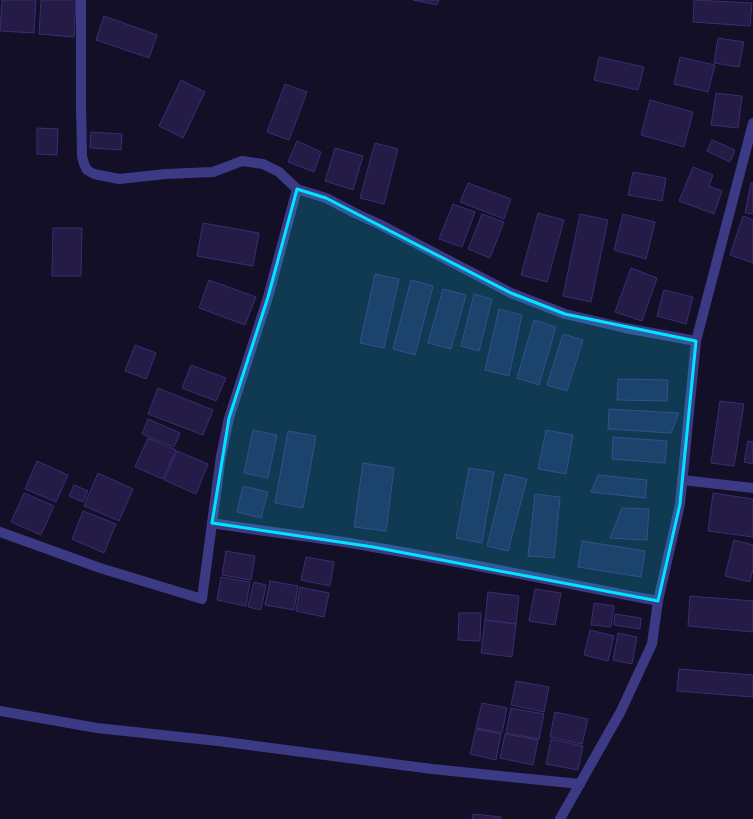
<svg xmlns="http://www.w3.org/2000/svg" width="753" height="819" viewBox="0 0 753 819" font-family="Ubuntu,sans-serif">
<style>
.building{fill:#241b47;stroke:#3b2d73}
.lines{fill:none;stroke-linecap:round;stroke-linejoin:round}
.minor{stroke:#3d3a85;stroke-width:10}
.marked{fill:#00e5ff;fill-opacity:0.2;stroke:#00e5ff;stroke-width:3;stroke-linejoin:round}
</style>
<rect width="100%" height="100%" fill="#130f26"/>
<g class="building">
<path d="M 2,0 L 36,0 L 34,33 L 0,31 Z"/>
<path d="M 41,0 L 76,0 L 74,37 L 39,34 Z"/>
<path d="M 413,0 L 439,0 L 437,5 Z"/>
<path d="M 694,0 L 752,3 L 750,26 L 693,22 Z"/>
<path d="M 104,16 L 157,35 L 149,58 L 96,40 Z"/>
<path d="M 718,38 L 744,42 L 739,67 L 714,63 Z"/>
<path d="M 599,57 L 644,67 L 638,90 L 594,80 Z"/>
<path d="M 680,57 L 715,65 L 708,92 L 674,84 Z"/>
<path d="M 181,80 L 205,92 L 183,138 L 159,126 Z"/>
<path d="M 285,84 L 307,92 L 289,140 L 267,132 Z"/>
<path d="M 716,93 L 742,96 L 738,128 L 711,125 Z"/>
<path d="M 650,100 L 693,112 L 684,147 L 641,135 Z"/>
<path d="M 37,128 L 58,129 L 57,155 L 37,154 Z"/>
<path d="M 91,132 L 122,134 L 121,150 L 90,148 Z"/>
<path d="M 712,140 L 735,150 L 730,162 L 707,151 Z"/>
<path d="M 297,141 L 321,152 L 314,172 L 288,162 Z"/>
<path d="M 375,143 L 398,149 L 384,204 L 360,198 Z"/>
<path d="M 335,148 L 363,156 L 353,190 L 325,181 Z"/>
<path d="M 693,167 L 713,175 L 709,186 L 722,191 L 714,214 L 679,201 Z"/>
<path d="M 633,172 L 666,178 L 662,201 L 628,195 Z"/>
<path d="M 468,183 L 511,199 L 504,219 L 460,202 Z"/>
<path d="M 751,183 L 753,183 L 753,214 L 745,213 Z"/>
<path d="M 453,204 L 475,212 L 462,247 L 439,239 Z"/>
<path d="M 538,213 L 564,220 L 547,282 L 521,275 Z"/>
<path d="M 482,214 L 504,222 L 490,258 L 468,249 Z"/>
<path d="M 580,214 L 608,220 L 591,302 L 563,296 Z"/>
<path d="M 623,214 L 655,222 L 646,259 L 614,250 Z"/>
<path d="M 743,216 L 753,220 L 753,263 L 730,255 Z"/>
<path d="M 203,223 L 259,233 L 253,266 L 197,256 Z"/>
<path d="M 53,228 L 82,228 L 81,276 L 52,276 Z"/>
<path d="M 631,268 L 657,278 L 642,321 L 615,312 Z"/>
<path d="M 375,274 L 399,279 L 384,348 L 360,343 Z"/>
<path d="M 209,280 L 256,297 L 245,325 L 199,308 Z"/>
<path d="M 411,280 L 433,286 L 415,355 L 393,349 Z"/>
<path d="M 443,289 L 466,295 L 451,349 L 428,343 Z"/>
<path d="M 664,290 L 693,297 L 686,324 L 657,316 Z"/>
<path d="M 474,294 L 492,299 L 479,351 L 461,346 Z"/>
<path d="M 499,309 L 522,315 L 509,376 L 485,370 Z"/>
<path d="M 534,320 L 556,327 L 539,385 L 517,378 Z"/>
<path d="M 563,334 L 583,340 L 567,391 L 547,385 Z"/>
<path d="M 135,345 L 156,353 L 146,379 L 125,371 Z"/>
<path d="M 191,365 L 226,378 L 216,401 L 182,388 Z"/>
<path d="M 618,379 L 668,380 L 667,401 L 617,400 Z"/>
<path d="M 158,388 L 213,410 L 203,435 L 148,414 Z"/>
<path d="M 720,401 L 744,404 L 734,466 L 711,463 Z"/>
<path d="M 609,409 L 679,413 L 671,433 L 608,429 Z"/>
<path d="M 148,419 L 180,433 L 174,447 L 142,434 Z"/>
<path d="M 253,430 L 277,435 L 268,478 L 244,473 Z"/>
<path d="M 546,430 L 573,435 L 566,474 L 538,469 Z"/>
<path d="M 288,431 L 316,436 L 303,508 L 275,503 Z"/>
<path d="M 613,437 L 667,441 L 665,463 L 612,459 Z"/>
<path d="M 148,438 L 176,450 L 163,479 L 135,467 Z"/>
<path d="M 748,441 L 753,442 L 753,464 L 744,462 Z"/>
<path d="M 177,451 L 208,464 L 196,494 L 164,480 Z"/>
<path d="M 37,461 L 68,475 L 56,502 L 25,489 Z"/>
<path d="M 363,463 L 394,468 L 386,531 L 354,527 Z"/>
<path d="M 469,468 L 494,472 L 482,543 L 456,538 Z"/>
<path d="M 98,473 L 133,489 L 119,521 L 84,506 Z"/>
<path d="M 505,474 L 527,479 L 508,551 L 487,546 Z"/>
<path d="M 598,475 L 647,480 L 645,498 L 591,492 Z"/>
<path d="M 74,485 L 88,491 L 83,502 L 69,496 Z"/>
<path d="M 243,486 L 268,492 L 261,518 L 237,512 Z"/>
<path d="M 24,493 L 54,506 L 41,535 L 11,522 Z"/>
<path d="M 713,493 L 753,499 L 753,537 L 708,531 Z"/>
<path d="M 535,494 L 560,497 L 554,558 L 528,556 Z"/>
<path d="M 622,508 L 649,509 L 647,540 L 610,538 Z"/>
<path d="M 83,511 L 116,524 L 104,553 L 72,539 Z"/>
<path d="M 734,540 L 753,545 L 753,569 L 750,582 L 725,576 Z"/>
<path d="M 582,541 L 645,551 L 641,577 L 578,567 Z"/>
<path d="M 226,551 L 255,556 L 251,580 L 222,575 Z"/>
<path d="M 306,557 L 334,562 L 330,586 L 301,580 Z"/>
<path d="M 221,577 L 250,582 L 246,606 L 217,600 Z"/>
<path d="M 270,581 L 298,586 L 294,610 L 265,605 Z"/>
<path d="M 254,582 L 266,585 L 261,610 L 248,607 Z"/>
<path d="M 300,587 L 329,593 L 324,617 L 296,611 Z"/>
<path d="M 535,589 L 561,593 L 555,625 L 529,621 Z"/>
<path d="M 488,592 L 519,596 L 516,624 L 485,620 Z"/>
<path d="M 690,596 L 753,601 L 753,632 L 688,626 Z"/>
<path d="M 594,603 L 614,606 L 611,627 L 591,625 Z"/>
<path d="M 459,613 L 481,613 L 480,641 L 458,640 Z"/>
<path d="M 615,614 L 641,618 L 640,629 L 614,625 Z"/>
<path d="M 485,620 L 516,624 L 512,657 L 481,653 Z"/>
<path d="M 590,630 L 614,636 L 608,661 L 584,655 Z"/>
<path d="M 618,633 L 637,637 L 632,664 L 613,660 Z"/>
<path d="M 679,669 L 753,675 L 753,697 L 677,691 Z"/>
<path d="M 516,681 L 549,687 L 544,712 L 511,705 Z"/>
<path d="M 482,703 L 507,708 L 502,733 L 476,728 Z"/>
<path d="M 511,708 L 544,714 L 539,739 L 506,733 Z"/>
<path d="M 555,712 L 588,719 L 582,744 L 550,737 Z"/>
<path d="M 476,729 L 501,734 L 496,760 L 470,754 Z"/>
<path d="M 505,734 L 538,740 L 533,765 L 500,758 Z"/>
<path d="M 551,739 L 583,746 L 578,770 L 546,764 Z"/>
<path d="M 473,814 L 501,817 L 501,819 L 472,819 Z"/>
</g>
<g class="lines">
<g class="minor">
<path d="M 81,0 L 81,106 L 82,156 L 84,164 L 87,170 L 94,174 L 119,179 L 166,174 L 213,172 L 242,161 L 263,164 L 279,172 L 297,189 L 326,198 L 355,213 L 381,225 L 511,293 L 565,314 L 625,328 L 696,341"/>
<path d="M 297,189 L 268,297 L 229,418 L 221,456 L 212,523 C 265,532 320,537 373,547 C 469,563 563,583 658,601"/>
<path d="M 682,480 L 753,488"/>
<path d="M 0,532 L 100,568 L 202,599 L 212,523"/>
<path d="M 0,711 L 97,728 L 218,741 L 432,769 L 580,784"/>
<path d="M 560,819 L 621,711 L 652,644 L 658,601 L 680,504 L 696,341 L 753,123"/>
</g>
</g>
<path class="marked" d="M 297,189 L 326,198 L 511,293 L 565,314 L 696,341 L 680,504 L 658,601 L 373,547 L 212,523 L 229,418 L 268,297 Z"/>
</svg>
